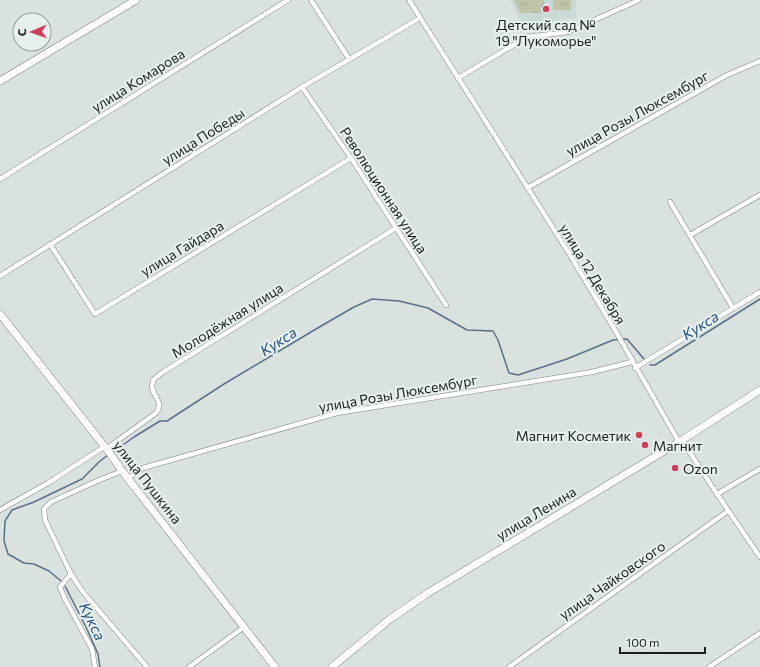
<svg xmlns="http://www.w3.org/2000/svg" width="760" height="667" viewBox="0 0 760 667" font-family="Commissioner,sans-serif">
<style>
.built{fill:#c8d9d6}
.park{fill:url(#park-crowns)}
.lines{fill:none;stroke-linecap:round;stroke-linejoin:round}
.stream{stroke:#5a7087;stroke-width:1.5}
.street-casing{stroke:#7d8483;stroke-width:5.5}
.secondary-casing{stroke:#7d8483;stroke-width:8}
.primary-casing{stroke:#7d8483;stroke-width:8}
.street{stroke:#fff;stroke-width:4.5}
.secondary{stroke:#fff;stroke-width:7}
.primary{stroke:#fff;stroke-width:7}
.poi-dot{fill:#cf3f58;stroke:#e7efed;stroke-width:1.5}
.labels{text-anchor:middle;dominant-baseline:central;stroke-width:4;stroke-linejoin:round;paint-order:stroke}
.poi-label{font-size:14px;fill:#1b1e1d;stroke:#e7efed;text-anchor:start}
.street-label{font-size:14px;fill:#1b1e1d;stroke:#e7efed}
.water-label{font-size:15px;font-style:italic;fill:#25517e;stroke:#e7efed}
</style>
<defs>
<pattern id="park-crowns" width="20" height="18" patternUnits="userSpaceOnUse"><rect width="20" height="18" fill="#bfc4a9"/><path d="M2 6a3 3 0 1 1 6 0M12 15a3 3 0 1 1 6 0" fill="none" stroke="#a4a891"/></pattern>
</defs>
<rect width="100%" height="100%" fill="#dae2e0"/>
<path class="built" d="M 510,0 L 576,0 L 576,18 L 535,22 L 524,27 Z"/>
<g class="park">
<path d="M 514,0 L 544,0 L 545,13 L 520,13 Z"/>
<rect x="553" y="0" width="18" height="10"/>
</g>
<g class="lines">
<g class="stream">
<path d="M 650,365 L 655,365 L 760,299"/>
<path d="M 113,452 L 134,437 L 160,421 L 167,421 L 224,384 L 316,329 L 354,307 L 372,299 L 399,301 L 428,308 L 467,330 L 493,331 L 498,340 L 509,373 L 518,375 L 567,359 L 613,340 L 627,339 L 644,359"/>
<path d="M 61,581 L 49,571 L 34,564 L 24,563 L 8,554 L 4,541 L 5,521 L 12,510 L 34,502 L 82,479 L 100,461 L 108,455"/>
<path d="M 65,586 L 86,627 L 98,654 L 100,667"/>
</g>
<defs>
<g id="street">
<path d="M 311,0 L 349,59"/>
<path d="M 409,0 L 567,250 L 615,330 L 679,442 L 689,451 L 717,494 L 760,557"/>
<path d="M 458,78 L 527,37 L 568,32 L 639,0"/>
<path d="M 302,87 L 351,158 L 446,305"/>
<path d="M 0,179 L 288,0"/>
<path d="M 527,188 L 727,75 L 760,61"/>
<path d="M 670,202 L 733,308"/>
<path d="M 690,235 L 760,195"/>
<path d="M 50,244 L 95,314 L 351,158"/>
<path d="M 0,276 L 302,87 L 420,18"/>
<path d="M 635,368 L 760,292"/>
<path d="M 106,449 L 156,413 C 164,402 154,398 152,387 C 152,387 153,381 153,380 L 163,372 L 396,228"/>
<path d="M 122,471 L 97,481 L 51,502 L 44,509 L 45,520 L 71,574 L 83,592 L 147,667"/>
<path d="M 128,478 L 143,468 L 337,413 L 592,372 L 632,362"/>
<path d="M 717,494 L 760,469"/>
<path d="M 0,510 L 48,483 L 104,447"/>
<path d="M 71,574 L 60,587 L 64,597 L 92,649 L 95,667"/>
<path d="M 189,667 L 244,627"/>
<path d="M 509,667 L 728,511"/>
<path d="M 709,667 L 760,633"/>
</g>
<g id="secondary">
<path d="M 0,314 L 109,452 L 122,471 L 275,667"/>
<path d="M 332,667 L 390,619 L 428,593 L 679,442 L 760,390"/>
</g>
<path id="primary" d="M 0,81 L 136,0"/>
</defs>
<use href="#street" class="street-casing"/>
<use href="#secondary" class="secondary-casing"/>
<use href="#primary" class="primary-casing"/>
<use href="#street" class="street"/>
<use href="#secondary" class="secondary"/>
<use href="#primary" class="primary"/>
</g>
<g class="poi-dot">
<circle cx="546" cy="9" r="4"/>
<circle cx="639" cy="435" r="4"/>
<circle cx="645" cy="445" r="4"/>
<circle cx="675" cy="468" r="4"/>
</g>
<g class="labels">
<g class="poi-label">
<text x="546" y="24" text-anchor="middle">Детский сад №<tspan x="546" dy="16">19 "Лукоморье"</tspan></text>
<text x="631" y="435" text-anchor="end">Магнит Косметик</text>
<text x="653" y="445">Магнит</text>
<text x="683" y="468">Ozon</text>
</g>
<g class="street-label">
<text transform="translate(138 80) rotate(-32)">улица Комарова</text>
<text transform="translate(637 113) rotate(-29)">улица Розы Люксембург</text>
<text transform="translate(203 136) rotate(-32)">улица Победы</text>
<text transform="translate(384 190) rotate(57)">Революционная улица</text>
<text transform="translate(182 248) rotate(-31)">улица Гайдара</text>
<text transform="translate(593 274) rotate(59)">улица 12 Декабря</text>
<text transform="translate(227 320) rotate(-32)">Молодёжная улица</text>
<text transform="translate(398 393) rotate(-10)">улица Розы Люксембург</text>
<text transform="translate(148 482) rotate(52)">улица Пушкина</text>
<text transform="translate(536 513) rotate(-31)">улица Ленина</text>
<text transform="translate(612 580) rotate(-35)">улица Чайковского</text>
</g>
<g class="water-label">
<text transform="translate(700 325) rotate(-32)">Кукса</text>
<text transform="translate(278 341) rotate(-32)">Кукса</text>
<text transform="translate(93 621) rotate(64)">Кукса</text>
</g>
</g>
<g transform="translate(32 32) rotate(268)"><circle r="19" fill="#e7efed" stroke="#959b9a"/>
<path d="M0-3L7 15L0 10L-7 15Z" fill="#cf3f58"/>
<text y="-6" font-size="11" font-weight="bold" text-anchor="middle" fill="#1b1e1d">С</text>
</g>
<path d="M620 647v6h85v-6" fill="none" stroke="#1b1e1d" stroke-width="2"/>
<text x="626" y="647" font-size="12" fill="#1b1e1d" stroke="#e7efed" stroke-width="3" paint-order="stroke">100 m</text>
</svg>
